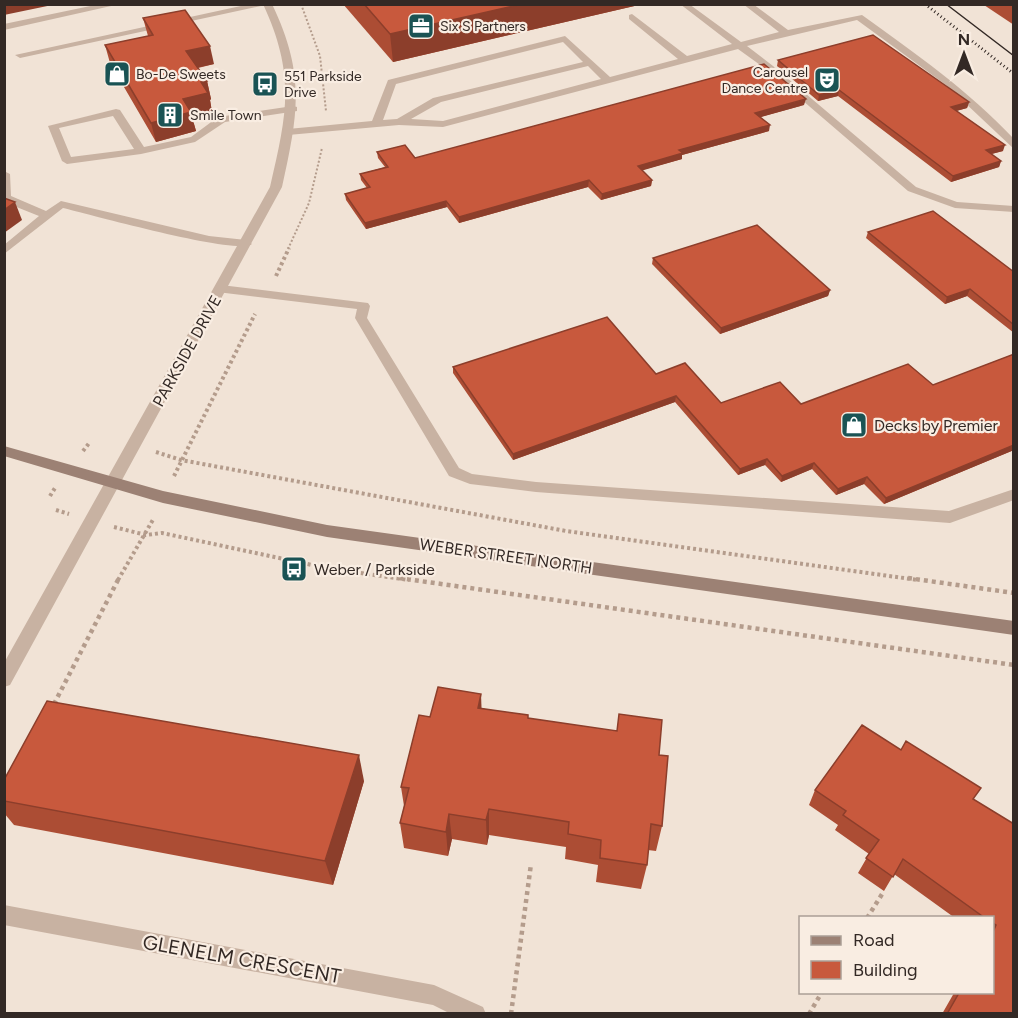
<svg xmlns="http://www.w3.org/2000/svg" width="1018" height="1018" viewBox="0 0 1018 1018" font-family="Figtree,sans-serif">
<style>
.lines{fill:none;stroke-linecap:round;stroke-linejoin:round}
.path-far2{stroke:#b49c8c;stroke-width:2;stroke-dasharray:2 2;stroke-linecap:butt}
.path-far1{stroke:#b49c8c;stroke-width:4;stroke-dasharray:3 3;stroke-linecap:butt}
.path{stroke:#b49c8c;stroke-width:4.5;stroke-dasharray:4 4;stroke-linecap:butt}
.service{fill:#c8b2a2;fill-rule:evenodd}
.minor{fill:#c8b2a2;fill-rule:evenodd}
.tertiary{fill:#c8b2a2;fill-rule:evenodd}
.secondary{fill:#9c8174;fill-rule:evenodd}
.tram{stroke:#332925;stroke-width:1.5}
.rail{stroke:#332925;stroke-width:3;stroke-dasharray:1 3;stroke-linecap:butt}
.wall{fill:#ac4d34}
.shaded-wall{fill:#8c3e2b}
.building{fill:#c8593d;stroke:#8c3e2b;stroke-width:1.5}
.labels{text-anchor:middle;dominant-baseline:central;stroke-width:4.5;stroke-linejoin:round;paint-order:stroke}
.far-poi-label{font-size:14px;fill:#332925;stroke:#f9ede2;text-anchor:start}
.street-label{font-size:16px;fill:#332925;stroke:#f9ede2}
.poi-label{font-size:16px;fill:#332925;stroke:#f9ede2;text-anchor:start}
.near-street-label{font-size:20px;fill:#332925;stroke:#f9ede2}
</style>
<rect width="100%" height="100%" fill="#f1e3d6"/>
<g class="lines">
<g class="path-far2">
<path d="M 301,4 L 320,56 L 326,111"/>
<path d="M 288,249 L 309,203 L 322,148"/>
</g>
<g class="path-far1">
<path d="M 276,276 L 289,248"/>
<path d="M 83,451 L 90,442"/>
<path d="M 156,452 L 181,460 L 566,531 L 918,580"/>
<path d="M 174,476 L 255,314"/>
<path d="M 50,496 L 55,488"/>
<path d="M 56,510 L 69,514"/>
<path d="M 114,527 L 146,535 L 162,533 L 326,568 L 409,580"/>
<path d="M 118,580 L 154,518"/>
</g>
<g class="path">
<path d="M 399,578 L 1014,665"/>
<path d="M 908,578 L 1014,593"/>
<path d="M 54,704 L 119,578"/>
<path d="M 867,918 L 884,891"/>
<path d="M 511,1014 L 531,864"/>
<path d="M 809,1014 L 822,992"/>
</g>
<g class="service">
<path d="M 100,4 L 120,4 L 4,30 L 4,24 Z"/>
<path d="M 250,4 L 270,4 L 20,58 L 15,55 Z"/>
<path d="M 680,4 L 689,4 L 741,42 L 779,32 L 743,4 L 753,4 L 788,30 L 862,15 C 916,54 968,90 1014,139 L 1014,149 L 946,85 L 857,20 L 747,46 L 773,66 L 916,187 L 957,202 L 1014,206 L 1014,212 L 955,208 L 908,191 L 767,70 L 738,49 L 443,127 L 399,125 L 288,135 L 283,132 L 288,129 L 372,121 L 388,80 L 565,36 L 610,77 L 678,59 L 629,19 L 629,15 L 632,14 L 687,56 L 732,44 ZM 563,42 L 583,62 L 433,98 L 397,119 L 383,120 L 396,84 ZM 588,66 L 601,79 L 443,121 L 411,119 L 441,102 Z"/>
<path d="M 293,106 L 297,107 L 297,111 L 225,122 L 195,142 L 141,154 L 67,164 L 62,161 L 48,126 L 116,109 L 120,110 L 144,147 L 191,137 L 218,117 ZM 113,116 L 134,149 L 71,157 L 59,128 Z"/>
<path d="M 4,171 L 10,174 L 11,196 L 46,211 L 61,201 L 209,236 L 246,240 L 252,244 C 238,256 89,214 63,208 L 4,254 L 4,245 L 39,216 L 4,202 Z"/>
<path d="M 221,285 L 368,303 L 370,306 L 367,318 L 459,468 L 472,474 L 536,482 L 949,511 L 1014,489 L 1014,500 L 950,523 L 536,492 L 470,484 L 449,476 L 355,318 L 357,309 L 217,292 L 215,289 Z"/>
</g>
<path class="minor" d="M 4,905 L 434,985 L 483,1007 L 486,1014 L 451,1014 L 433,1005 L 4,925 Z"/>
<path class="tertiary" d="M 263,4 L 272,4 C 306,75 298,114 282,187 L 10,685 L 4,687 L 4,663 L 270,187 C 287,114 296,75 263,4 Z"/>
<path class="secondary" d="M 4,446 L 163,491 L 327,525 L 1014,621 L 1014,635 L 327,537 L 163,503 L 4,456 Z"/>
<path class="tram" d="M 946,4 L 1014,56"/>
<path class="rail" d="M 925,4 L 1014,74"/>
</g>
<g class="wall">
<path d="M 343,4 L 643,4 L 393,62 Z"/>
<path d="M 1014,4 L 1014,25 L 984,5 Z"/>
<path d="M 143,18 L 214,64 L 198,68 L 207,81 L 211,99 L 210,100 L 212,112 L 192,117 L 196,131 L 156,142 L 110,63 L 105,45 L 148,36 Z"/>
<path d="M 778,60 L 969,102 L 967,108 L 956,111 L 1003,151 L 991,154 L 1001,161 L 999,167 L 951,182 L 838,96 L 818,101 L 777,66 Z"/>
<path d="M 804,105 L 760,117 L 769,131 L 682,155 L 682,159 L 642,170 L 652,180 L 651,186 L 601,200 L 588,187 L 459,223 L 447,207 L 366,229 L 346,200 L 345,194 L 367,188 L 361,180 L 360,174 L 385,167 L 378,158 L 377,152 L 415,158 Z"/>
<path d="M 868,232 L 1014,272 L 1014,333 L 967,296 L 945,304 L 866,238 Z"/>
<path d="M 653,258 L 830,290 L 828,296 L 720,334 L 652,264 Z"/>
<path d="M 1014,354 L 1014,450 L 884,504 L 864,484 L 836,495 L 812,469 L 781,482 L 765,465 L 738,475 L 675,402 L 513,460 L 453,373 L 453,367 L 656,374 L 721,403 L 801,404 L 933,385 Z"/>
<path d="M 481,708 L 528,718 L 659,755 L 662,826 L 656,851 L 648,850 L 647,865 L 641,889 L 596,882 L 598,865 L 565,859 L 566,847 L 489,835 L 487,845 L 452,839 L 448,856 L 404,848 L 400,823 L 404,806 L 401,787 L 430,717 Z"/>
<path d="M 4,780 L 364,781 L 333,885 L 14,825 L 4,813 Z"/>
<path d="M 815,790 L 973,799 L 1014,1014 L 942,1014 L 954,993 L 993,993 L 993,918 L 955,918 L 894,874 L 884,891 L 858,873 L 869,854 L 835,830 L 838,825 L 809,805 Z"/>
</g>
<g class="shaded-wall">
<path d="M 4,4 L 57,4 L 4,15 Z"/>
<path d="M 522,4 L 643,4 L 393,62 L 390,34 Z"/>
<path d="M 210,46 L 214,64 L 191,69 L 186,51 Z"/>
<path d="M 207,81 L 211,99 L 210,100 L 212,112 L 192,117 L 196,131 L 156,142 L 151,123 L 183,99 L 201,82 Z"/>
<path d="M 839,90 L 838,96 L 818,101 L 819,95 Z"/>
<path d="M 806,99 L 804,105 L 754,119 L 755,113 Z"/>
<path d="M 969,102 L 967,108 L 949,113 L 951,107 Z"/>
<path d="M 770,125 L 769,131 L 682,155 L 682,159 L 637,172 L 638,166 L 679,150 Z"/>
<path d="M 1005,145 L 1003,151 L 984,156 L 986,150 Z"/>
<path d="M 1001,161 L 999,167 L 951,182 L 953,176 Z"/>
<path d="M 589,180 L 588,187 L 459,223 L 459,217 Z"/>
<path d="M 652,180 L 651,186 L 601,200 L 602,194 Z"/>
<path d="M 446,201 L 447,207 L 366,229 L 365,223 Z"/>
<path d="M 15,202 L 22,220 L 4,233 L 4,210 Z"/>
<path d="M 970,289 L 967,296 L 945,304 L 947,297 Z"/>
<path d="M 830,290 L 828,296 L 720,334 L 721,328 Z"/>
<path d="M 676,396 L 675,402 L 513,460 L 513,454 Z"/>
<path d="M 1014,445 L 1014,450 L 884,504 L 886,498 Z"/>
<path d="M 767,459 L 765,465 L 738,475 L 740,469 Z"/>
<path d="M 814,463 L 812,469 L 781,482 L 782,476 Z"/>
<path d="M 867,477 L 864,484 L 836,495 L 838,489 Z"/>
<path d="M 481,694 L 482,721 L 478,708 Z"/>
<path d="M 359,755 L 364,781 L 333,885 L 325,861 Z"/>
<path d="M 489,809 L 489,835 L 487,845 L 486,820 Z"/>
<path d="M 449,814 L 452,839 L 448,856 L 446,832 Z"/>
</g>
<g class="building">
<path d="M 364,4 L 522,4 L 390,34 Z"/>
<path d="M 185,10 L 210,46 L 186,51 L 207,81 L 201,82 L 208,93 L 183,99 L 191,112 L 151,123 L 105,45 L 153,35 L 143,18 Z"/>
<path d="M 873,35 L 969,102 L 951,107 L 1005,145 L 986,150 L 1001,161 L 953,176 L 839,90 L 819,95 L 778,60 Z"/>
<path d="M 764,64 L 806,99 L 755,113 L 770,125 L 679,150 L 683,153 L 638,166 L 652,180 L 602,194 L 589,180 L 459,217 L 446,201 L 365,223 L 345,194 L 370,187 L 360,174 L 388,167 L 377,152 L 405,145 L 415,158 Z"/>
<path d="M 4,198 L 15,202 L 4,210 Z"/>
<path d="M 933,211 L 1014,272 L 1014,325 L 970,289 L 947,297 L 868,232 Z"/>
<path d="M 757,225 L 830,290 L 721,328 L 653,258 Z"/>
<path d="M 607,317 L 656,374 L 685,363 L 721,403 L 780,382 L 801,404 L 908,364 L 933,385 L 1014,354 L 1014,445 L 886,498 L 867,477 L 838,489 L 814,463 L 782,476 L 767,459 L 740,469 L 676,396 L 513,454 L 453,367 Z"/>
<path d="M 438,687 L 481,694 L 478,708 L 528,715 L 528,718 L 617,731 L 619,714 L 662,720 L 659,755 L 668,756 L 662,826 L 651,824 L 647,865 L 600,858 L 601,840 L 568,834 L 569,822 L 489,809 L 486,820 L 449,814 L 446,832 L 400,823 L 409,788 L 401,787 L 419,715 L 430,717 Z"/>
<path d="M 47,701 L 359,755 L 325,861 L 4,801 L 4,780 Z"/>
<path d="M 862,725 L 901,750 L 906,741 L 981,788 L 973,799 L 1014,824 L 1014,1014 L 947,1014 L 959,993 L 993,993 L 993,932 L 996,925 L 993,923 L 993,918 L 985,918 L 903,859 L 893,877 L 866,858 L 879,840 L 843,815 L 846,811 L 815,790 Z"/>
</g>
<defs>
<symbol id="office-square" viewBox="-11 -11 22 22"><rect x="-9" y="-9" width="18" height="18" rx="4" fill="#1a5354" stroke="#f9ede2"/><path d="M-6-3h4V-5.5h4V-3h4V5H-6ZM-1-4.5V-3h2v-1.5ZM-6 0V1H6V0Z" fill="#fff"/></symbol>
<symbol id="shop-square" viewBox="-11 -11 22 22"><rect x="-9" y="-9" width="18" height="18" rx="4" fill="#1a5354" stroke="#f9ede2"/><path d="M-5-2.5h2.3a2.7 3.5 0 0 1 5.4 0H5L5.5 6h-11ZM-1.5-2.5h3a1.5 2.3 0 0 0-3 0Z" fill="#fff"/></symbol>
<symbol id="theatre-square" viewBox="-11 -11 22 22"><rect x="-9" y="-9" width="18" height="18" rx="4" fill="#1a5354" stroke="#f9ede2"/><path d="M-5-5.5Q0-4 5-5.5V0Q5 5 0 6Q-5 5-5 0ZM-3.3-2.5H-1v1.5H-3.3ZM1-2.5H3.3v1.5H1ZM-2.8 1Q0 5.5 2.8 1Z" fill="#fff"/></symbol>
<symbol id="bus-square" viewBox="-11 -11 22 22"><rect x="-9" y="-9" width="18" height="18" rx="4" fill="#1a5354" stroke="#f9ede2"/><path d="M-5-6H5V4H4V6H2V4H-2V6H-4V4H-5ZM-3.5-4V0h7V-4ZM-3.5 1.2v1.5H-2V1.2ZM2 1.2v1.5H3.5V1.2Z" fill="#fff"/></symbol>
<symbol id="building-square" viewBox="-11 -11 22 22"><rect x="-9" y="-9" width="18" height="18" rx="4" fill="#1a5354" stroke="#f9ede2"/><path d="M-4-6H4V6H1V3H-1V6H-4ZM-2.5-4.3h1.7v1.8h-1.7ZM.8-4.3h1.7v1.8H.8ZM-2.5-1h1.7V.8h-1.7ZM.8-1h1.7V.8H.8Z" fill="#fff"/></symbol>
</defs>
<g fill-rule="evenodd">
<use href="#office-square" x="406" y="11" width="30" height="30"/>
<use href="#shop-square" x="102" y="59" width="30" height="30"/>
<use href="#theatre-square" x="812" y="65" width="30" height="30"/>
<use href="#bus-square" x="250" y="69" width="30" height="30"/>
<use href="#building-square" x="155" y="100" width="30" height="30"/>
<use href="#shop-square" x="839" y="410" width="30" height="30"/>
<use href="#bus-square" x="279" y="554" width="30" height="30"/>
</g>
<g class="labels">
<g class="far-poi-label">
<text x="440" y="26">Six S Partners</text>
<text x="808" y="72" text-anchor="end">Carousel<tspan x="808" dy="16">Dance Centre</tspan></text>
<text x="136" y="74">Bo-De Sweets</text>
<text x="284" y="76">551 Parkside<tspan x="284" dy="16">Drive</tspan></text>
<text x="190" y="115">Smile Town</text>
</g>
<g class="street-label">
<text transform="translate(187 351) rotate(-61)">PARKSIDE DRIVE</text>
<text transform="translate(506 556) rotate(8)">WEBER STREET NORTH</text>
</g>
<g class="poi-label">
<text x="874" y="425">Decks by Premier</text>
<text x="314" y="569">Weber / Parkside</text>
</g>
<g class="near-street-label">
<text transform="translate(242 959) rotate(10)">GLENELM CRESCENT</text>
</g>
</g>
<rect width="1018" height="1018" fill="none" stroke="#332925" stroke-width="12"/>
<rect x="799" y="916" width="195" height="78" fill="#f9ede2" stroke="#aa9f96" stroke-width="1.5"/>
<rect x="811" y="936" width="30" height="9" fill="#9c8174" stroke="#aa9f96" stroke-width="1.5"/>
<text x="853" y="946" font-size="18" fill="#332925">Road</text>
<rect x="811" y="961" width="30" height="18" fill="#c8593d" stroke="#aa9f96" stroke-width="1.5"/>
<text x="853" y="976" font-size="18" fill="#332925">Building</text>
<g transform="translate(964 54)" stroke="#f9ede2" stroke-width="4.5" paint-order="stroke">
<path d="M0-4.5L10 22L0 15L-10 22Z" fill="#332925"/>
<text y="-9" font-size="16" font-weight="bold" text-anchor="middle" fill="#332925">N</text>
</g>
</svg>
